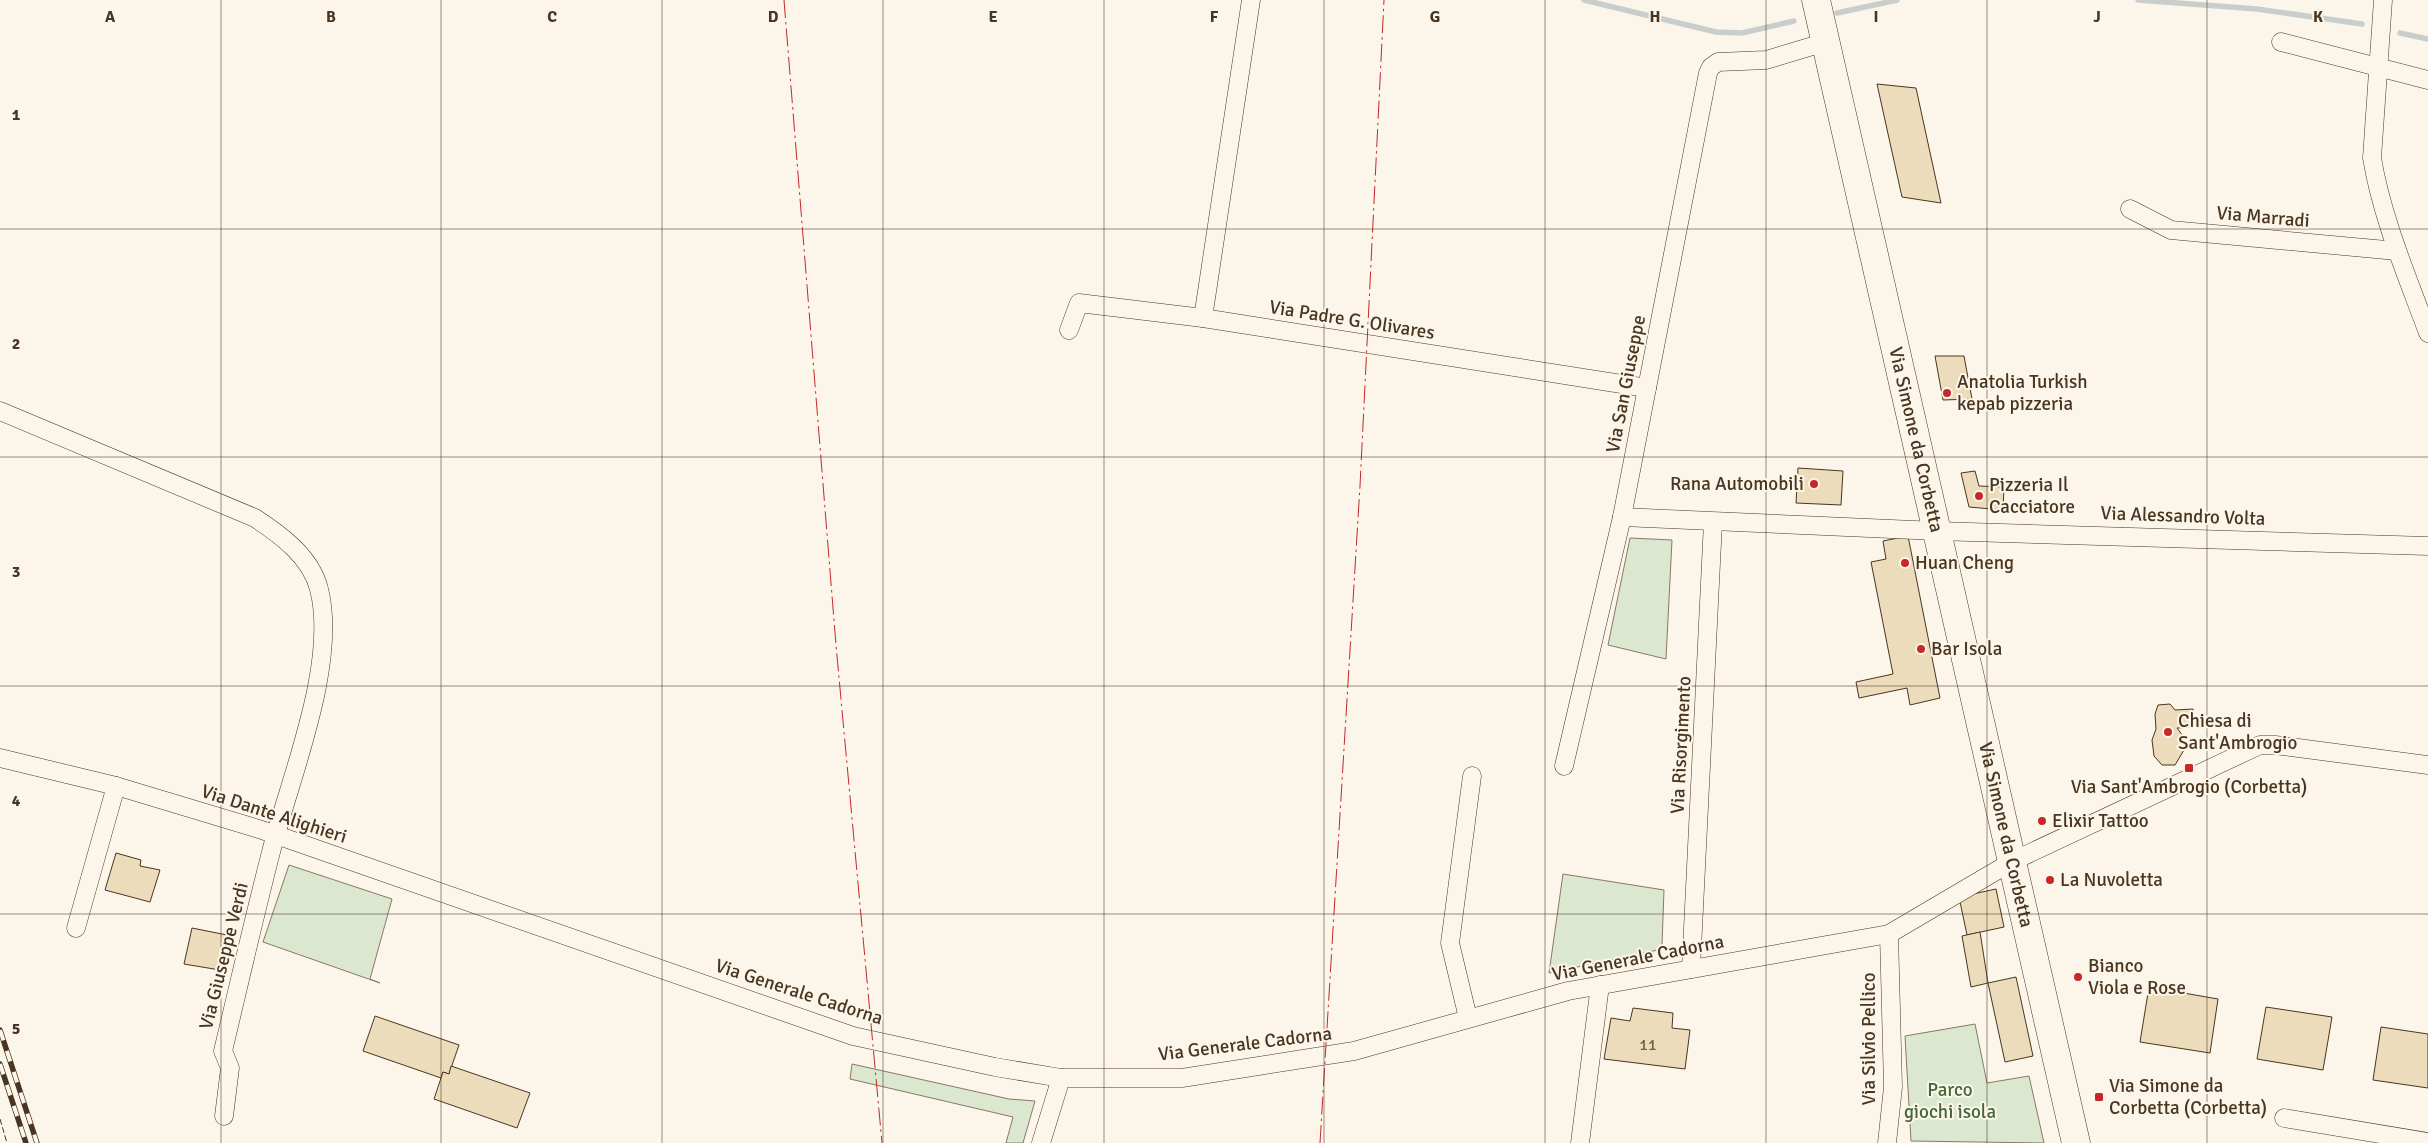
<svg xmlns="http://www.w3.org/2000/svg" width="2428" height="1143" viewBox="0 0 2428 1143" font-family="Signika,sans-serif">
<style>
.green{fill:#dce7d0;stroke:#887966}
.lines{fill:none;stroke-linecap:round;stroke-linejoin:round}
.stream{stroke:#c9cecd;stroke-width:5.5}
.building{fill:#ecdcbc;stroke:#4a3520}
.street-casing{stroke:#4a3520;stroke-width:19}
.primary-casing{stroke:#4a3520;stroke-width:29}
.street{stroke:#fbf6e9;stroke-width:18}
.primary{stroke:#fbf6e9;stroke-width:28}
.rail-casing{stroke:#4a3520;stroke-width:5.5}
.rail{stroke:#fbf6e9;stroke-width:4;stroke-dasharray:11;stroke-linecap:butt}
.fence{stroke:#4a3520;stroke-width:1;stroke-dasharray:6 2.5;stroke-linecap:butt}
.power{stroke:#c62828;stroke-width:1;stroke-dasharray:18 4 2.5 4;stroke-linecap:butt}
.grid{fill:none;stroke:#4a3520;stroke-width:1;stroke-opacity:0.55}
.poi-dot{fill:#c62828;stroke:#fbf6e9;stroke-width:2}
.labels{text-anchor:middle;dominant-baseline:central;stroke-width:4;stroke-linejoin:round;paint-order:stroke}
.number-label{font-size:16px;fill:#725f47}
.street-label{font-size:19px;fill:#4a3520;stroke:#fbf6e9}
.poi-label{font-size:19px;fill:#4a3520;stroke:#fbf6e9;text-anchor:start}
.park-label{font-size:19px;fill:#436837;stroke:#fbf6e9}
.grid-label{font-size:16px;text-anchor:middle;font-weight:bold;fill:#4a3520;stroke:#fbf6e9;stroke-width:4;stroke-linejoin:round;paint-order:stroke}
</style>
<rect width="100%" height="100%" fill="#fbf6e9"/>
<g class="green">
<path d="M 1630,538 L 1672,540 L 1666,659 L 1608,645 Z"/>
<path d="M 289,865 L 392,899 L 370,979 L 380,983 L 263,942 Z"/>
<path d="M 1563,874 L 1664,890 L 1662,945 L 1658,950 L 1549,973 Z"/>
<path d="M 1975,1024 L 1987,1083 L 2029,1076 L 2044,1143 L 1911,1141 L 1905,1036 Z"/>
<path d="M 852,1064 L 1009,1099 L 1035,1101 L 1023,1143 L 1006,1143 L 1013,1117 L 850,1079 Z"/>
</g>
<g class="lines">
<g class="stream">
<path d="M 1584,0 L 1716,32 L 1742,33 L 1794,21"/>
<path d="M 2138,0 L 2257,9 L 2362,24"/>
<path d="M 1837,13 L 1897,0"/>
<path d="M 2400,33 L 2428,39"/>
</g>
</g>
<g class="building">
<path d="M 1877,84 L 1916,88 L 1941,203 L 1902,197 Z"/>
<path d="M 1935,356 L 1964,356 L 1972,399 L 1943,400 Z"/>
<path d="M 1798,468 L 1843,471 L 1841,505 L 1796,503 Z"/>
<path d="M 1975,471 L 1979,486 L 2004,487 L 2003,510 L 1969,507 L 1961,473 Z"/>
<path d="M 1908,536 L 1940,698 L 1910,705 L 1907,688 L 1859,698 L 1856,682 L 1893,674 L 1871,562 L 1886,559 L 1883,541 Z"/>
<path d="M 2170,704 L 2175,710 L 2193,709 L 2194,727 L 2177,728 L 2183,736 L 2184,750 L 2175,765 L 2162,765 L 2154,756 L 2152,740 L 2156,729 L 2155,714 L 2158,705 Z"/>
<path d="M 116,853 L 141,860 L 140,866 L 160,870 L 150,902 L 105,890 Z"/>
<path d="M 1996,889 L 2004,927 L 1967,935 L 1959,897 Z"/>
<path d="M 192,928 L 227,935 L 220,970 L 184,964 Z"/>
<path d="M 1980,932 L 1988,983 L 1971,987 L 1962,936 Z"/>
<path d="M 2016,977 L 2033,1056 L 2005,1062 L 1988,983 Z"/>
<path d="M 2149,987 L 2218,999 L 2210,1053 L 2140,1042 Z"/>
<path d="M 2266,1007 L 2332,1017 L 2323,1070 L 2257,1059 Z"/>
<path d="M 1633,1008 L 1673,1013 L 1672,1028 L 1690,1030 L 1685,1069 L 1604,1059 L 1611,1018 L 1630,1021 Z"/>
<path d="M 375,1016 L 459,1045 L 449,1074 L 443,1072 L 441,1078 L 363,1051 Z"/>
<path d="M 2381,1027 L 2428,1034 L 2428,1088 L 2373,1080 Z"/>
<path d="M 451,1066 L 530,1093 L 517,1128 L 434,1099 L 443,1072 L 449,1074 Z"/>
</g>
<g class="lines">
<defs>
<g id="street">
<path d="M 2383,0 L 2372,158 C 2382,218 2407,276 2428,333"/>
<path d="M 1826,42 L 1766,60 L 1718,62 L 1711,67 L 1708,73 L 1622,517 L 1937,531 L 2428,546"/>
<path d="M 2281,42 L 2428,80"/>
<path d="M 2130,209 L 2171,230 L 2397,251"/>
<path d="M 1203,318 L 1251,0"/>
<path d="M 1069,330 L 1079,303 L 1203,318 L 1647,388"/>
<path d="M 0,411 L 255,518 C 281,535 311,557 319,589 C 338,664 290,778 271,852 C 254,918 239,984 223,1051 L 230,1068 L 224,1116"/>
<path d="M 0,758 L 116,786 L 262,830 L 853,1036 L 995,1067 L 1061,1078 L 1182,1078 L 1354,1051 L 1568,991 L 1889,934 L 2013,861 L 2260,745 L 2275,745 L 2428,765"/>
<path d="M 1564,766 L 1622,517"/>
<path d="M 76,928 L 116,786"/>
<path d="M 1691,969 L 1713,522"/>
<path d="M 1468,1018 L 1450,943 L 1472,776"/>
<path d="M 2284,1118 L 2428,1142"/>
<path d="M 1041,1143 L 1061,1078"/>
<path d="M 1580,1143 L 1600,985"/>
<path d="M 1887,1143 L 1893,1087 L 1889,934"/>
</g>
<g id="primary">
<path id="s1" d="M 1816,0 L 2076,1143"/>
</g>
</defs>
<use href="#street" class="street-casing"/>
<use href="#primary" class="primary-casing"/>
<use href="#street" class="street"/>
<use href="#primary" class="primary"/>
<defs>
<g id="rail">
<path d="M 0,1030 L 37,1143"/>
<path d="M 0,1064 L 26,1143"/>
</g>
</defs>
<use href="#rail" class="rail-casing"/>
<use href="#rail" class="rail"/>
<path class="fence" d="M 0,1119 L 7,1143"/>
<g class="power">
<path d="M 784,0 L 836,645 L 882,1143"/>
<path d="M 1320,1143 L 1360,486 L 1384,0"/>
</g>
</g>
<path class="grid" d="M 221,0 L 221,1143M 441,0 L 441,1143M 662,0 L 662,1143M 883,0 L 883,1143M 1104,0 L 1104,1143M 1324,0 L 1324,1143M 1545,0 L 1545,1143M 1766,0 L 1766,1143M 1987,0 L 1987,1143M 2207,0 L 2207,1143M 0,229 L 2428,229M 0,457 L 2428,457M 0,686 L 2428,686M 0,914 L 2428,914"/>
<g class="poi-dot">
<circle cx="1947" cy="393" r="5"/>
<circle cx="1814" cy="484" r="5"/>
<circle cx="1979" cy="496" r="5"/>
<circle cx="1905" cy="563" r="5"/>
<circle cx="1921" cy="649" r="5"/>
<circle cx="2168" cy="732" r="5"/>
<rect x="2184" y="763" width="10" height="10" rx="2.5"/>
<circle cx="2042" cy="821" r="5"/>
<circle cx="2050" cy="880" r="5"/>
<circle cx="2078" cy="977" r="5"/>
<rect x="2094" y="1092" width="10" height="10" rx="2.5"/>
</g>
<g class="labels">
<g class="number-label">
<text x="1648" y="1045">11</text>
</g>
<g class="street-label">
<text transform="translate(2263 217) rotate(5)">Via Marradi</text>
<text transform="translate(1352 320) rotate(9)">Via Padre G. Olivares</text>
<text transform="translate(1626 384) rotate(-79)">Via San Giuseppe</text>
<text stroke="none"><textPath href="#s1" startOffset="451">Via Simone da Corbetta</textPath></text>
<text transform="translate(2183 516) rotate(2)">Via Alessandro Volta</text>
<text transform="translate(1681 745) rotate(-87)">Via Risorgimento</text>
<text transform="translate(274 814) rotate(18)">Via Dante Alighieri</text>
<text stroke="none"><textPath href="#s1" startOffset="856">Via Simone da Corbetta</textPath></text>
<text transform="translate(224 956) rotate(-76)">Via Giuseppe Verdi</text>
<text transform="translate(1638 958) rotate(-11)">Via Generale Cadorna</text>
<text transform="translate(799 992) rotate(18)">Via Generale Cadorna</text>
<text transform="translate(1869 1039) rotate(-90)">Via Silvio Pellico</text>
<text transform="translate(1245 1044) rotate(-7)">Via Generale Cadorna</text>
</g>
<g class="poi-label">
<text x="1957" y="382">Anatolia Turkish<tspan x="1957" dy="22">kepab pizzeria</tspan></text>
<text x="1804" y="484" text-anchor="end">Rana Automobili</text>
<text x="1989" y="485">Pizzeria Il<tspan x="1989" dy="22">Cacciatore</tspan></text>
<text x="1915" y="563">Huan Cheng</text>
<text x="1931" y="649">Bar Isola</text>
<text x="2178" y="721">Chiesa di<tspan x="2178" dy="22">Sant'Ambrogio</tspan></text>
<text x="2189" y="787" text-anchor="middle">Via Sant'Ambrogio (Corbetta)</text>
<text x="2052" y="821">Elixir Tattoo</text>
<text x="2060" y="880">La Nuvoletta</text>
<text x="2088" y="966">Bianco<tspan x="2088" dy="22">Viola e Rose</tspan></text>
<text x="2109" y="1086">Via Simone da<tspan x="2109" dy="22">Corbetta (Corbetta)</tspan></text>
</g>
<g class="park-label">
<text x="1950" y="1090">Parco<tspan x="1950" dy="22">giochi isola</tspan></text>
</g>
</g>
<g class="grid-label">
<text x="110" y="22">A</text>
<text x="331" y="22">B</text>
<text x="552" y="22">C</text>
<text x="773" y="22">D</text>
<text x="993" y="22">E</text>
<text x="1214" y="22">F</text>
<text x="1435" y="22">G</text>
<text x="1655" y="22">H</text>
<text x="1876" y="22">I</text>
<text x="2097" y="22">J</text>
<text x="2318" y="22">K</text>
<text x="16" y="120">1</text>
<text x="16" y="349">2</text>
<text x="16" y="577">3</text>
<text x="16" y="806">4</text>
<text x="16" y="1034">5</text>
</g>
</svg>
